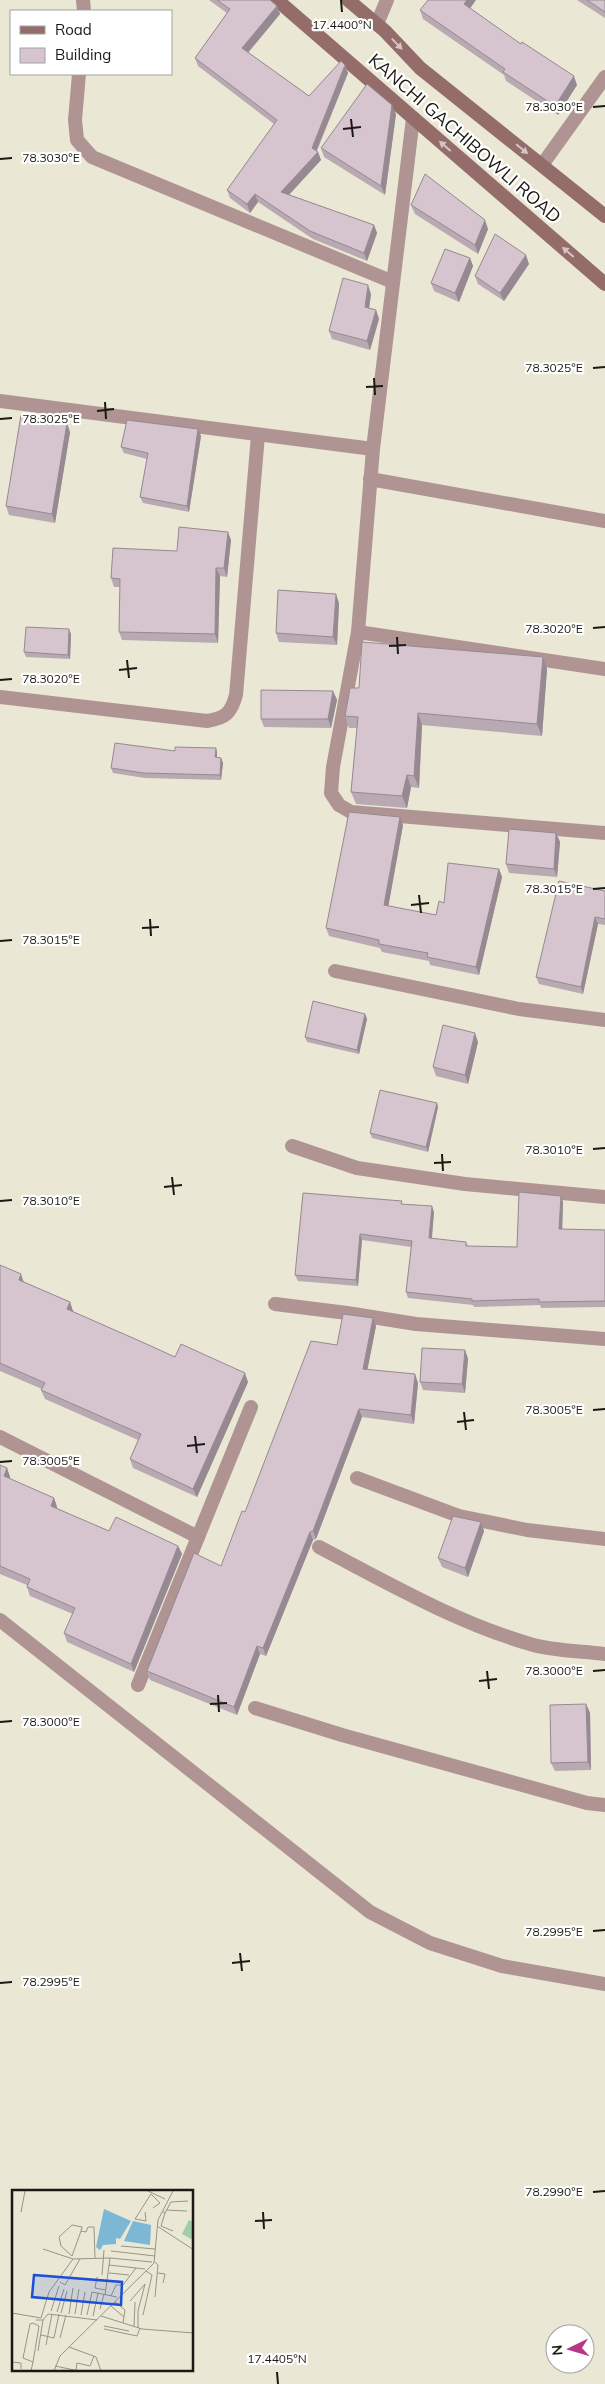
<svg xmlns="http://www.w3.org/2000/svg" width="605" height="2384" viewBox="0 0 605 2384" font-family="Mulish,sans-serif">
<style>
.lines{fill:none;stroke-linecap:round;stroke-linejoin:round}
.minor{stroke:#b09493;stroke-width:14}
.secondary{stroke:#946d6b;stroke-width:14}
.wall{fill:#b8a9b2}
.shaded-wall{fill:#968991}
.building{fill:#d6c4cf;stroke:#968991}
.oneway{fill:#d4c5c4}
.ticks{fill:none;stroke:#1a1913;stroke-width:2}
.labels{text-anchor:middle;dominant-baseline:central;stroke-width:4.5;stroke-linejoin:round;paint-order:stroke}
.street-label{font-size:18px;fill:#1a1913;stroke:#fff}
.inset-road{fill:none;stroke:#979587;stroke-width:1}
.view{fill:#1d4ed8;fill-opacity:0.15;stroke:#1d4ed8;stroke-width:2.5}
.inset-edge{fill:none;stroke:#1a1913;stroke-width:2.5}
.ticks-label{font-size:12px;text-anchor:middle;fill:#1a1913;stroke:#fff;stroke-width:4.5;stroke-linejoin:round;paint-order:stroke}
</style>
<rect width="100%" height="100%" fill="#eae7d4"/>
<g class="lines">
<g class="minor">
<path d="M 83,0 L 84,11"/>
<path d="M 377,24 L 387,0"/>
<path d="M 79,74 L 75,120 L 77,140 L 92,157 L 393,282"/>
<path d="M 413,118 L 373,449 L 358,632 L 333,767 L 331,793 L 339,805 L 351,812 L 605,833"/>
<path d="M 542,165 L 605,77"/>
<path d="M 0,401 L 373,449"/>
<path d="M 370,479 L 605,521"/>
<path d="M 358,632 L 605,669"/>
<path d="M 0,697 L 207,721 C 226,718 231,713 236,695 L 258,435"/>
<path d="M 335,971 L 519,1009 L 605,1020"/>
<path d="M 292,1146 L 357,1168 L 465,1184 L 605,1197"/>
<path d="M 275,1304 L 347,1313 L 416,1324 L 605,1339"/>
<path d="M 0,1437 L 198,1537 L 138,1685"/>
<path d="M 357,1478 L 459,1516 L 527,1530 L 605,1539"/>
<path d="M 198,1537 L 251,1407"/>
<path d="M 319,1547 C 388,1583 455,1622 530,1644 C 553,1651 581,1651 605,1654"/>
<path d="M 0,1620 L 370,1912 L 430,1943 L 502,1966 L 605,1984"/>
<path d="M 255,1708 L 342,1735 L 587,1803 L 605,1805"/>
</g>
<g class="secondary">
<path d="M 277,0 L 605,284"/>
<path d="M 348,0 L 385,31 L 420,68 L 605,216"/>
</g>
</g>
<g class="wall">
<path d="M 209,0 L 270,0 L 277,6 L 280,14 L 248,53 L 309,96 L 345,65 L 348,73 L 317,151 L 318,152 L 321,160 L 289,195 L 374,225 L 377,233 L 367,261 L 313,239 L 258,202 L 250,213 L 230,198 L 227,190 L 274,124 L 198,66 L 195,58 L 227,13 Z"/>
<path d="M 577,0 L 605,0 L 605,18 Z"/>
<path d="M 470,8 L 577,85 L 558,115 L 506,81 L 504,75 L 423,19 L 420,10 Z"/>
<path d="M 396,114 L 385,195 L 324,157 L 321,148 Z"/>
<path d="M 411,205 L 488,229 L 478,254 L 415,214 Z"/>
<path d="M 470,258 L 473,266 L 459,302 L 434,291 L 431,283 Z"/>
<path d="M 529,264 L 504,301 L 478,284 L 475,276 Z"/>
<path d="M 371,294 L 369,308 L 376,310 L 379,319 L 370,350 L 332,339 L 329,331 Z"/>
<path d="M 70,432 L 55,523 L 9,515 L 6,506 Z"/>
<path d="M 201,436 L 189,512 L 143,503 L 140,497 L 147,459 L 124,453 L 121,447 Z"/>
<path d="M 231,540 L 227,577 L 220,576 L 218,643 L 122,640 L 119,632 L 120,587 L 114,587 L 111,578 L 177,551 Z"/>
<path d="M 339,603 L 337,645 L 279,642 L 276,633 Z"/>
<path d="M 71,634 L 70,659 L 26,657 L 24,652 Z"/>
<path d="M 543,657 L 547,669 L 542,736 L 422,725 L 419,788 L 411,787 L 407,808 L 356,804 L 351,792 L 357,728 L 349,728 L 345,716 L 359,688 Z"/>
<path d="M 333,691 L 337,700 L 331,728 L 264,727 L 261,719 Z"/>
<path d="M 216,748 L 217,753 L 217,757 L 221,758 L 223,763 L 221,780 L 145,778 L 113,773 L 111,768 L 175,751 Z"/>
<path d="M 403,825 L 388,906 L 436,915 L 444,903 L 499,869 L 502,877 L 479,975 L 430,965 L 429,961 L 382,952 L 380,948 L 329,936 L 326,928 Z"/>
<path d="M 556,833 L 560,842 L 557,877 L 509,873 L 506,864 Z"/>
<path d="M 605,891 L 605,925 L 598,924 L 583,994 L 539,984 L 536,977 Z"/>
<path d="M 365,1014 L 367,1019 L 359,1054 L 307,1042 L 305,1037 Z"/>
<path d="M 478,1042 L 468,1084 L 436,1076 L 433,1067 Z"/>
<path d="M 437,1103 L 438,1107 L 428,1152 L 372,1138 L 370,1133 Z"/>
<path d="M 563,1202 L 562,1229 L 605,1230 L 605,1307 L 541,1308 L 540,1305 L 474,1307 L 473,1305 L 408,1298 L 406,1292 L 411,1247 L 362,1240 L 358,1286 L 298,1281 L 295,1275 L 403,1204 L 434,1212 L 432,1239 L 466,1242 L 468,1246 L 517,1247 Z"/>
<path d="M 0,1265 L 24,1282 L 70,1302 L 73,1312 L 175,1357 L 248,1382 L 197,1497 L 133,1468 L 130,1459 L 138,1440 L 45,1399 L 41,1390 L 42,1389 L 0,1371 Z"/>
<path d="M 373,1318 L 376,1326 L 367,1369 L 418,1383 L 414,1424 L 362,1417 L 316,1539 L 313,1540 L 266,1656 L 260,1654 L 237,1715 L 150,1680 L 147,1671 L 221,1566 L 245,1512 L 337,1345 Z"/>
<path d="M 465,1350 L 468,1359 L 465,1393 L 423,1390 L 420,1382 Z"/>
<path d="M 0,1465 L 7,1468 L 10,1477 L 9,1479 L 54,1498 L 57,1507 L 57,1509 L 109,1531 L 178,1546 L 182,1554 L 134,1672 L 67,1642 L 64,1633 L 73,1614 L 30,1596 L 27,1587 L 27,1585 L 0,1574 Z"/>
<path d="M 481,1522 L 484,1531 L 468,1577 L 442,1567 L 438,1558 Z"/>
<path d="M 586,1704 L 590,1713 L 591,1770 L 555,1771 L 551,1763 Z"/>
</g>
<g class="shaded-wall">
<path d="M 467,0 L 476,0 L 467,13 L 464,4 Z"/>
<path d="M 277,6 L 280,14 L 245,56 L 242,48 Z"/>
<path d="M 345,65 L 348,73 L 315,154 L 318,152 L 321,160 L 284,200 L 281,192 L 312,148 Z"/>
<path d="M 574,76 L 577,85 L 558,115 L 555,106 Z"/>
<path d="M 392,105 L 396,114 L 385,195 L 381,186 Z"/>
<path d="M 255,194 L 258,202 L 250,213 L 247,204 Z"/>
<path d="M 485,220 L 488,229 L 478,254 L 475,245 Z"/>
<path d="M 374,225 L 377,233 L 367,261 L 364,253 Z"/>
<path d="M 526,255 L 529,264 L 504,301 L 500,293 Z"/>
<path d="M 470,258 L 473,266 L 459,302 L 455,293 Z"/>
<path d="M 368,285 L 371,294 L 368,316 L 365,307 Z"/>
<path d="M 376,310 L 379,319 L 370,350 L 367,341 Z"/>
<path d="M 67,423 L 70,432 L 55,523 L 52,514 Z"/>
<path d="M 198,429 L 201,436 L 189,512 L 187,506 Z"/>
<path d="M 228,532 L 231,540 L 227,577 L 224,568 Z"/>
<path d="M 216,568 L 220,576 L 218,643 L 215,634 Z"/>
<path d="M 336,594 L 339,603 L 337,645 L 333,637 Z"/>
<path d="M 69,629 L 71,634 L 70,659 L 68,655 Z"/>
<path d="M 543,657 L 547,669 L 542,736 L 537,724 Z"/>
<path d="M 333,691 L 337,700 L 331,728 L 328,719 Z"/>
<path d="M 418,713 L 422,725 L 419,788 L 414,776 Z"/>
<path d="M 216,748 L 217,753 L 217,762 L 215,757 Z"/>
<path d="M 221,758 L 223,763 L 221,780 L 220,775 Z"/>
<path d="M 407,775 L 411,787 L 407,808 L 402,796 Z"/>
<path d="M 400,817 L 403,825 L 387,914 L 384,905 Z"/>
<path d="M 556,833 L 560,842 L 557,877 L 554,869 Z"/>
<path d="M 499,869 L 502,877 L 479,975 L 476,967 Z"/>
<path d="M 595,917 L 598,924 L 583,994 L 581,987 Z"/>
<path d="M 365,1014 L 367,1019 L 359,1054 L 357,1050 Z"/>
<path d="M 475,1033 L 478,1042 L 468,1084 L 465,1075 Z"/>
<path d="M 437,1103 L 438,1107 L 428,1152 L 426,1147 Z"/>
<path d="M 561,1196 L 563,1202 L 562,1235 L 559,1229 Z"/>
<path d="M 432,1206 L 434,1212 L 431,1245 L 429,1238 Z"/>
<path d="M 360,1234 L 362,1240 L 358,1286 L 356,1280 Z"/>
<path d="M 21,1274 L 24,1283 L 19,1280 Z"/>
<path d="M 70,1302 L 73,1311 L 70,1318 L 67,1309 Z"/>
<path d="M 373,1318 L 376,1326 L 366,1377 L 363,1369 Z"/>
<path d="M 465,1350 L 468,1359 L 465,1393 L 462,1384 Z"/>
<path d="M 245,1373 L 248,1382 L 197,1497 L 193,1489 Z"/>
<path d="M 415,1374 L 418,1383 L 414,1424 L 411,1415 Z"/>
<path d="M 359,1409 L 362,1417 L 316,1539 L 313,1531 Z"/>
<path d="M 7,1468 L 10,1477 L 7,1485 L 4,1476 Z"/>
<path d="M 54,1498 L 57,1507 L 54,1515 L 51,1506 Z"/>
<path d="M 481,1522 L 484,1531 L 468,1577 L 465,1568 Z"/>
<path d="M 310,1532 L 313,1540 L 266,1656 L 263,1648 Z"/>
<path d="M 178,1546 L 182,1554 L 134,1672 L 131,1664 Z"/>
<path d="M 257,1646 L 260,1654 L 237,1715 L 234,1707 Z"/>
<path d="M 586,1704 L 590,1713 L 591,1770 L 588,1762 Z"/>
</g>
<g class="building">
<path d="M 217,0 L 270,0 L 277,6 L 242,48 L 309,96 L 341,61 L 345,65 L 312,148 L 318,152 L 281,192 L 374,225 L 364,253 L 310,231 L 255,194 L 247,204 L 227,190 L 277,120 L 195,58 L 230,9 Z"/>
<path d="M 428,0 L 467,0 L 464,4 L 521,44 L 522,42 L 574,76 L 555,106 L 503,72 L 505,69 L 420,10 Z"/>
<path d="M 587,0 L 605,0 L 605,12 Z"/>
<path d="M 367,84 L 392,105 L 381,186 L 321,148 Z"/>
<path d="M 425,174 L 485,220 L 475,245 L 411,205 Z"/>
<path d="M 495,234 L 526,255 L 500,293 L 475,276 Z"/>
<path d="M 445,249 L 470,258 L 455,293 L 431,283 Z"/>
<path d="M 343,278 L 368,285 L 365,307 L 376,310 L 367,341 L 329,331 Z"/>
<path d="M 21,415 L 67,423 L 52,514 L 6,506 Z"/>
<path d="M 127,420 L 198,429 L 187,506 L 140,497 L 148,453 L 121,447 Z"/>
<path d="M 179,527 L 228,532 L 224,568 L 216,568 L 215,634 L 119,632 L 120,579 L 111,578 L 113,548 L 177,551 Z"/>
<path d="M 278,590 L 336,594 L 333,637 L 276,633 Z"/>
<path d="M 26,627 L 69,629 L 68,655 L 24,652 Z"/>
<path d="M 362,642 L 543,657 L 537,724 L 418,713 L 414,776 L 407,775 L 402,796 L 351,792 L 358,717 L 345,716 L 350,688 L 359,688 Z"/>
<path d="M 261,690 L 333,691 L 328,719 L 261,719 Z"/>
<path d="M 115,743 L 175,751 L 175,747 L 216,748 L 215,757 L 221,758 L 220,775 L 143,773 L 111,768 Z"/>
<path d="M 349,812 L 400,817 L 384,905 L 436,915 L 439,901 L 444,903 L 448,863 L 499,869 L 476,967 L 427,957 L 428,953 L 379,944 L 379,940 L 326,928 Z"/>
<path d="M 509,829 L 556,833 L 554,869 L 506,864 Z"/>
<path d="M 559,881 L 605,891 L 605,919 L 595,917 L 581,987 L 536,977 Z"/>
<path d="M 313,1001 L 365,1014 L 357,1050 L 305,1037 Z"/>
<path d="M 443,1025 L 475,1033 L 465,1075 L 433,1067 Z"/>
<path d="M 380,1090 L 437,1103 L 426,1147 L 370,1133 Z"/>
<path d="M 519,1192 L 561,1196 L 559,1229 L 605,1230 L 605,1301 L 539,1302 L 539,1299 L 472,1301 L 472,1299 L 406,1292 L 412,1241 L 360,1234 L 356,1280 L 295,1275 L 303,1193 L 402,1201 L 401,1204 L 432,1206 L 429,1238 L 466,1242 L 466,1246 L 517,1247 Z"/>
<path d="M 0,1265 L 21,1274 L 19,1280 L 70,1302 L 67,1309 L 142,1342 L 175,1357 L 181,1344 L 245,1373 L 193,1489 L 130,1459 L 141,1434 L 41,1390 L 45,1383 L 0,1363 Z"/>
<path d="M 343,1314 L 373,1318 L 363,1369 L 415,1374 L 411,1415 L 359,1409 L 313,1531 L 310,1532 L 263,1648 L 257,1646 L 234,1707 L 147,1671 L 194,1553 L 221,1566 L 242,1511 L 245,1512 L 311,1341 L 337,1345 Z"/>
<path d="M 422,1348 L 465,1350 L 462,1384 L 420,1382 Z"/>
<path d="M 0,1465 L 7,1468 L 4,1476 L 54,1498 L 51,1506 L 109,1531 L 116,1517 L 178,1546 L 131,1664 L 64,1633 L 75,1608 L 27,1587 L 30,1579 L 0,1566 Z"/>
<path d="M 453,1516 L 481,1522 L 465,1568 L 438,1558 Z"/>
<path d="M 586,1704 L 588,1762 L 551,1763 L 550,1705 Z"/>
</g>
<defs><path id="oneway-solid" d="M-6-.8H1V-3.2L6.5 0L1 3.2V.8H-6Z" transform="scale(1.25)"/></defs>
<g class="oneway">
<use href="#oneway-solid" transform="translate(397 44) rotate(46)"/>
<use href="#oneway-solid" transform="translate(445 146) rotate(-139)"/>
<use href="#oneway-solid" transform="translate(522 149) rotate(39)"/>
<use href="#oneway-solid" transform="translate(568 252) rotate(-139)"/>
</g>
<path class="ticks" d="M 341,0 L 342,12M 593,107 L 605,106M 351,119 L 353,137M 343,129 L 361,127M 0,159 L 12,158M 593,368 L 605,367M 374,378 L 375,395M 366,387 L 383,386M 105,402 L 106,419M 97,411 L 114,409M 0,419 L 12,418M 593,628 L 605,627M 397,637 L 398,654M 389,646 L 406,645M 127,660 L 129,678M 119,670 L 137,668M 0,680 L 12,679M 593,889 L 605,888M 419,895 L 421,913M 411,905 L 429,903M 150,919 L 151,936M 142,928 L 159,927M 0,941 L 12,940M 593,1149 L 605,1148M 442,1154 L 443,1171M 434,1163 L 451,1162M 172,1177 L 174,1195M 164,1187 L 182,1185M 0,1201 L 12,1200M 593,1410 L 605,1409M 464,1412 L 466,1430M 457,1422 L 474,1420M 195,1436 L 197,1453M 187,1446 L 205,1444M 0,1462 L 12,1461M 487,1671 L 489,1689M 593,1671 L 605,1670M 479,1681 L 497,1679M 218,1695 L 219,1712M 210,1704 L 227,1703M 0,1722 L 12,1721M 593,1931 L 605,1930M 240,1953 L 242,1971M 232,1963 L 250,1961M 0,1983 L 12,1982M 593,2192 L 605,2191M 263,2212 L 264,2229M 255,2221 L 272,2220M 277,2372 L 278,2384"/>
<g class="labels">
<g class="street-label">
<text transform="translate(465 138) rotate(41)">KANCHI GACHIBOWLI ROAD</text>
</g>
</g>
<g transform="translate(12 2190)">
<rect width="181" height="181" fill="#eae7d4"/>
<path d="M 177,30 L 181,32 L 181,50 L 170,44 Z" fill="#a1ceaa"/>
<path d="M 92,19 L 119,31 L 108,49 L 104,48 L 104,54 L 91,55 L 88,60 L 84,57 ZM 121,31 L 139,35 L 138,55 L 112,51 Z" fill="#7cb7d5"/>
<path class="inset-road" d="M 136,1 L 153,9M 154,20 L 175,21M 150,21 L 153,23 L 159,12 L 176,11M 9,22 L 13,1M 133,22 L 134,31 L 123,29 L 139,4 L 148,13 L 141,18M 153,23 L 149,36 L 161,41M 145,36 L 182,60M 69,41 L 60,66 L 49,56 L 47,47 L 60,35 L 70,37 L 69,41 L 74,42 L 76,37 L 82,37 L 83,68M 109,56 L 143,59M 31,59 L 61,69M 99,61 L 143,66M 143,72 L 146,75 L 143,107M 97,75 L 133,79M 97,83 L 117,85M 146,83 L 153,84 L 151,93M 90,85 L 92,60M 85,87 L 83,98 L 94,100M 48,92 L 53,95 L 68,69M 93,105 L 98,68M 99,106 L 104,95 L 111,95 L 124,78M 118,111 L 133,94M 103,112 L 113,120 L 111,133M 99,116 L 112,127M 88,119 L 92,104M 39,121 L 47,96M 45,122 L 52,99M 0,123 L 29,128 L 37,102 L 61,69 L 98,68 L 140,72M 49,123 L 55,101M 57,124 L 61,98M 63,124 L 67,99M 69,125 L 73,102M 75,125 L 80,102 L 105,107M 131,125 L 140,85 L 134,81M 81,126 L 86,103M 89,126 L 130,139 L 182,143M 24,130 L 31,130 L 36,124 L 85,130M 92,136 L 117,141M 122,136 L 123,112M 126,138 L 126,121 L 133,94M 92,139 L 125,146 L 128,138M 29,145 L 42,148 L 47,124M 48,148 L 54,125M 34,155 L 40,124M 57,157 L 84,167 L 89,181M 26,161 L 31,130M 0,172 L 9,173 L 9,179M 43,176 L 67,181M 64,180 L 65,173 L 78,176 L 82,166M 19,181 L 21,172 L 27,136 L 21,133 L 18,134 L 11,168 L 21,172M 42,181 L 48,166 L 142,73 L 146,30 L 161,1"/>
<path class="view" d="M 22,85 L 110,92 L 109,115 L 20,107 Z"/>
<rect width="181" height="181" class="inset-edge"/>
</g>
<g class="ticks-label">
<text x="342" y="29">17.4400°N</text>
<text x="554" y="111">78.3030°E</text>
<text x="51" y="162">78.3030°E</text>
<text x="554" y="372">78.3025°E</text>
<text x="51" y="423">78.3025°E</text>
<text x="554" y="633">78.3020°E</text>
<text x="51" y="683">78.3020°E</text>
<text x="554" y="893">78.3015°E</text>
<text x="51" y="944">78.3015°E</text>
<text x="554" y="1154">78.3010°E</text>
<text x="51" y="1205">78.3010°E</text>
<text x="554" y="1414">78.3005°E</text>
<text x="51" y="1465">78.3005°E</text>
<text x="554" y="1675">78.3000°E</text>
<text x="51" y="1726">78.3000°E</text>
<text x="554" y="1936">78.2995°E</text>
<text x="51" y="1986">78.2995°E</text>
<text x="554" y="2196">78.2990°E</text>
<text x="277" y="2363">17.4405°N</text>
</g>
<rect x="10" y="10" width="162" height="65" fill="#ffffff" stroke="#a3a3a1"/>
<rect x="20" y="26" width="25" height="8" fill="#946d6b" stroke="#a3a3a1"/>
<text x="55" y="35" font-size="15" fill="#1a1913">Road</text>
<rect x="20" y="48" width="25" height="15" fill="#d6c4cf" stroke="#a3a3a1"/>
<text x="55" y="60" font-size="15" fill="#1a1913">Building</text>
<g transform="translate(570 2349) rotate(265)"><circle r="24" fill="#ffffff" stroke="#a3a3a1"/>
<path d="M0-4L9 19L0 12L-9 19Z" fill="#b73784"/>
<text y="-8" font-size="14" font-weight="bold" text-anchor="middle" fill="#1a1913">N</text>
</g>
</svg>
